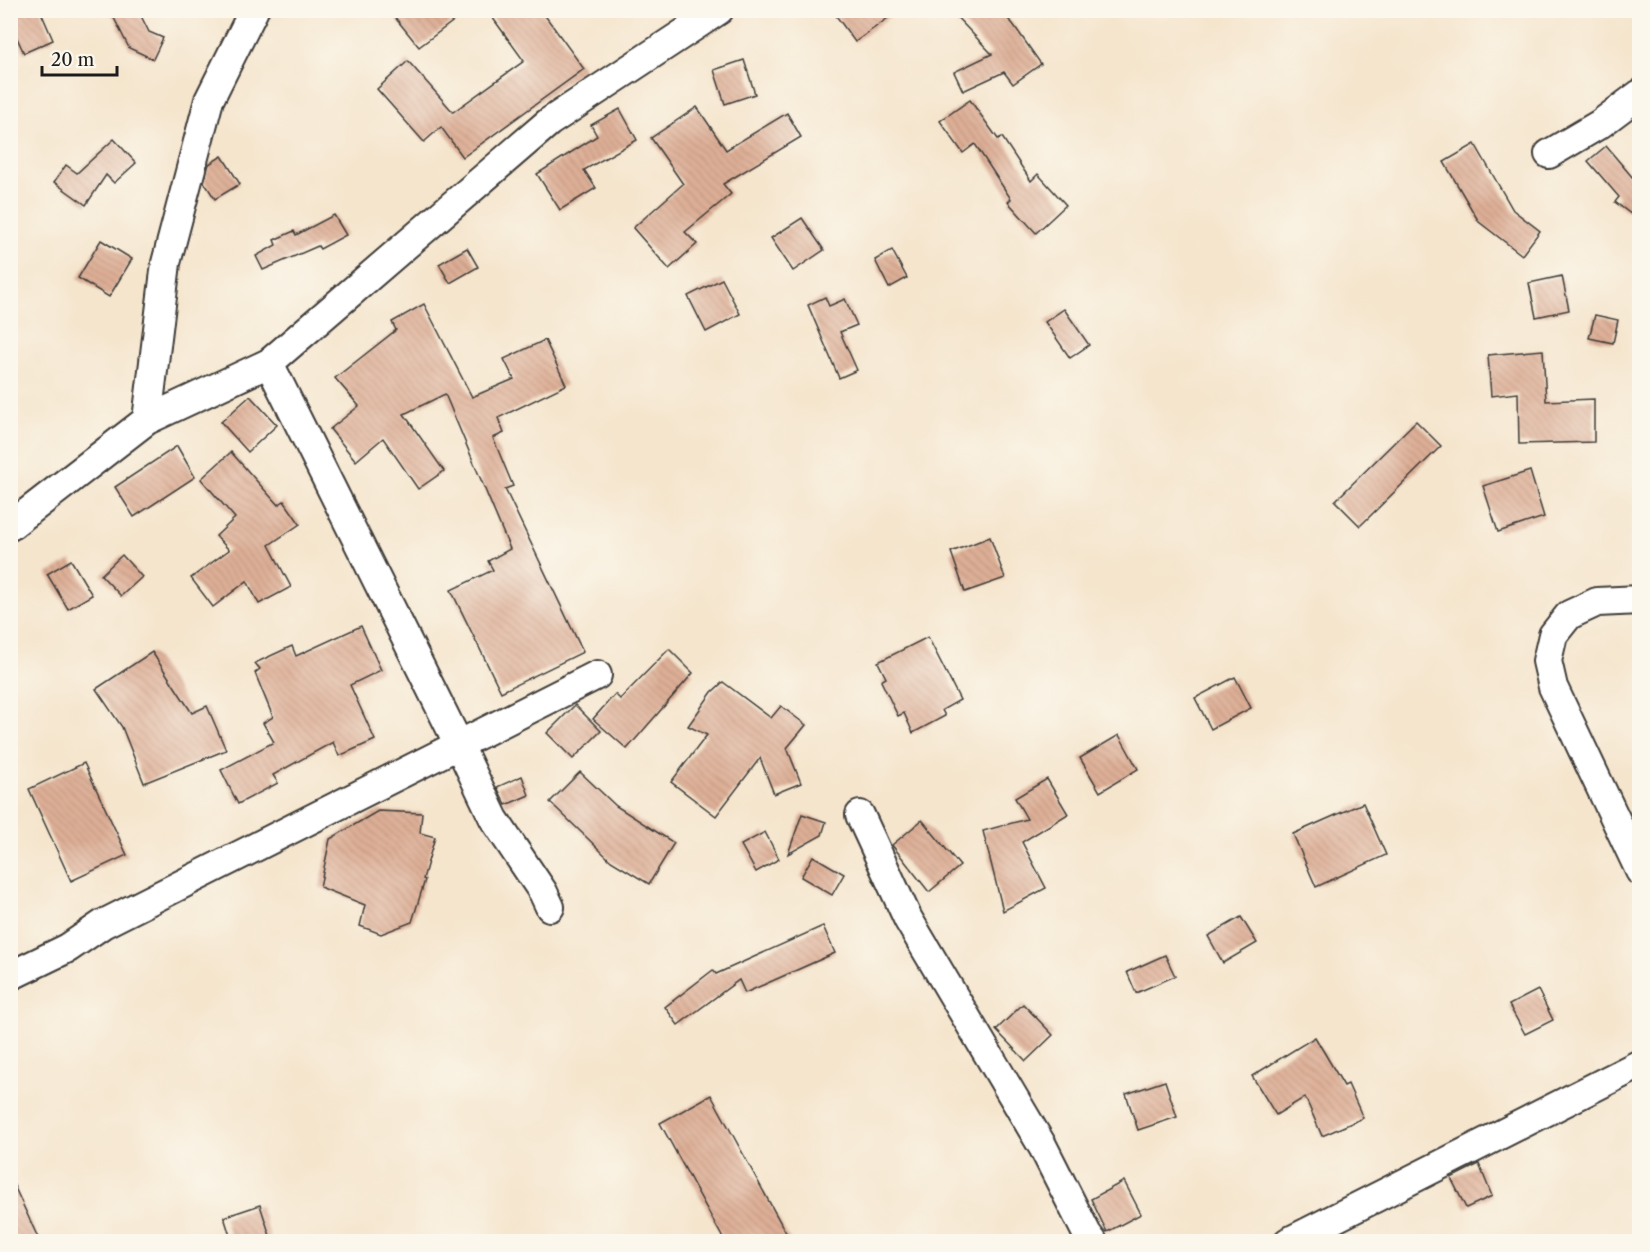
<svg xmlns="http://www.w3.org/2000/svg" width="1650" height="1252" viewBox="0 0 1650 1252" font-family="'Libre Caslon Text',serif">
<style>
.building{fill:url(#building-back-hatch)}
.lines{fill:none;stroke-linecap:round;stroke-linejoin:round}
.minor-casing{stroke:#3d3a37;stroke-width:32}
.minor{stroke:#fff;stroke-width:28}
</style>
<defs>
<pattern id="building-back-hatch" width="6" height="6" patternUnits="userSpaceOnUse" patternTransform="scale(1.5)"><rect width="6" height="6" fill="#deaf96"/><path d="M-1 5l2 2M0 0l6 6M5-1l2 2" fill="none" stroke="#be9681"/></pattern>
</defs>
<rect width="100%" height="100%" fill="#fbf7ec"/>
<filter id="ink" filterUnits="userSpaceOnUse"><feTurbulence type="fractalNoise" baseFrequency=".0167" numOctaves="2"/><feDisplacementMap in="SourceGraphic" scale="12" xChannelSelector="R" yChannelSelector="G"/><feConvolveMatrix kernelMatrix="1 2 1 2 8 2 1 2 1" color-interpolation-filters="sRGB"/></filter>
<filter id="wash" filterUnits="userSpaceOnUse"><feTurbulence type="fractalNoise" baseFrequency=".008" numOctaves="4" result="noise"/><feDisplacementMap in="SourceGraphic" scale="24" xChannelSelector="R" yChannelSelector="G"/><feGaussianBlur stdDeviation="1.35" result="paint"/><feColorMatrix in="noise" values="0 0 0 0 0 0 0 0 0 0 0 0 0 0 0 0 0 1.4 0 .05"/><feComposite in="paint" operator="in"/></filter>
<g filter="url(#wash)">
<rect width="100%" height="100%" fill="#f5e5cd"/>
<g id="blocks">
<g class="building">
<path d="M 27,10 L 40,10 L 53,40 L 24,53 L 10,23 L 10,18 Z"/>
<path d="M 110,10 L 138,10 L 149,32 L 163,38 L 153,59 L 129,48 Z"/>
<path d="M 389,10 L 468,10 L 419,47 Z"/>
<path d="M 487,10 L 541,10 L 584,69 L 463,157 L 441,127 L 424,142 L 377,89 L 408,61 L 453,112 L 524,61 Z"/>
<path d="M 832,10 L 899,10 L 855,42 Z"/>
<path d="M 950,10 L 999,10 L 1013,24 L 1041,64 L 1013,84 L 1004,72 L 963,91 L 954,72 L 992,54 Z"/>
<path d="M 744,60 L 755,94 L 725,104 L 714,70 Z"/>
<path d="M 970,100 L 998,139 L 1002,137 L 1031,181 L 1038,174 L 1066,205 L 1036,233 L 1008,202 L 1011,199 L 975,144 L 963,153 L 940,121 Z"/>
<path d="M 697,107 L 726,150 L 787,113 L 801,137 L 723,184 L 731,194 L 685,232 L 697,244 L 669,269 L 633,228 L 683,184 L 651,138 Z"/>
<path d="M 620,109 L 637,140 L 584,170 L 596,188 L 560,210 L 537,174 L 597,136 L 591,125 Z"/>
<path d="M 114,139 L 136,163 L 114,183 L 106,175 L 86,205 L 54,182 L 66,165 L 77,173 Z"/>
<path d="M 1475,144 L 1513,210 L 1540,231 L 1522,255 L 1479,222 L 1444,162 Z"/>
<path d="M 1606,146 L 1633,178 L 1640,169 L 1640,221 L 1615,202 L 1619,197 L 1588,161 Z"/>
<path d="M 222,156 L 240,184 L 215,199 L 204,182 L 209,164 Z"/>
<path d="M 334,215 L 346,235 L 320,249 L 318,246 L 263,270 L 256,256 L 276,245 L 274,240 L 294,231 L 296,235 Z"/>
<path d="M 802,218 L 824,250 L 793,271 L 771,238 Z"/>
<path d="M 101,240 L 132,259 L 109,297 L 78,278 Z"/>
<path d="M 467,248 L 478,267 L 450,283 L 439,264 Z"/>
<path d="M 892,250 L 907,278 L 889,288 L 875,260 Z"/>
<path d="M 1562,276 L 1569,310 L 1536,317 L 1529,283 Z"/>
<path d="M 722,279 L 740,314 L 706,332 L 688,296 Z"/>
<path d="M 825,297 L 829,306 L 845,299 L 857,325 L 840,332 L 857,370 L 839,378 L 808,305 Z"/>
<path d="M 424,304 L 472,397 L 514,379 L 504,359 L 545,340 L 566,385 L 498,418 L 504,433 L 493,438 L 513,486 L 505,489 L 583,652 L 501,692 L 451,590 L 493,570 L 488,561 L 510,549 L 445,394 L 404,414 L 444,471 L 418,489 L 383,438 L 356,461 L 330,429 L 359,406 L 335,378 L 396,330 L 392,322 Z"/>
<path d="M 1064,309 L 1089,345 L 1070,358 L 1045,322 Z"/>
<path d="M 1595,315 L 1618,320 L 1613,343 L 1589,338 Z"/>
<path d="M 1543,350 L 1546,401 L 1594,399 L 1594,442 L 1519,444 L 1518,393 L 1491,396 L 1488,355 Z"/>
<path d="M 250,396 L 277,425 L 248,452 L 221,422 Z"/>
<path d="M 1416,421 L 1441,446 L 1360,526 L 1335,501 Z"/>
<path d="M 177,446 L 195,477 L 134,517 L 115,487 Z"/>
<path d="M 231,452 L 278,505 L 284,501 L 300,524 L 269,545 L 291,587 L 259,604 L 247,581 L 213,607 L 191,578 L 229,550 L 216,536 L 235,518 L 201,479 Z"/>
<path d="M 1530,471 L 1544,517 L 1498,532 L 1483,486 Z"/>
<path d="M 990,537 L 1005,578 L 965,592 L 951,552 Z"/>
<path d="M 122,555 L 142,577 L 121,596 L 101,575 Z"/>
<path d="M 71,560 L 92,595 L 68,609 L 47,574 Z"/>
<path d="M 361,626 L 381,670 L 350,685 L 375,740 L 339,756 L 333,742 L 273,775 L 278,783 L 238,804 L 221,770 L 274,742 L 263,723 L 273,717 L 255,673 L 260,669 L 255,663 L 292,646 L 296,656 Z"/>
<path d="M 928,637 L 960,700 L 942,710 L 945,716 L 913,733 L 904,713 L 898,716 L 881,681 L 886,678 L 878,662 Z"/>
<path d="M 669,649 L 693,673 L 627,749 L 593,719 L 615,694 L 620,699 Z"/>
<path d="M 152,652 L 192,713 L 207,706 L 226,750 L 144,783 L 122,727 L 96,689 Z"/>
<path d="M 1235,677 L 1251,708 L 1211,729 L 1195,698 Z"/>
<path d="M 723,682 L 771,718 L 781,706 L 806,725 L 787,748 L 801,783 L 774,794 L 760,758 L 716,816 L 671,782 L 707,735 L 688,726 L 712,692 Z"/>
<path d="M 575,705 L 601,731 L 573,759 L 547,733 Z"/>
<path d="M 1119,735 L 1138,769 L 1100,792 L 1080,758 Z"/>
<path d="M 84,763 L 127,855 L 71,881 L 29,789 Z"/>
<path d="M 580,772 L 616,806 L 674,843 L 649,884 L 611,861 L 550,802 Z"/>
<path d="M 522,776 L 529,795 L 506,805 L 497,787 Z"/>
<path d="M 1047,779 L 1068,814 L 1022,842 L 1046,888 L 1003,911 L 983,831 L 1027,819 L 1015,798 Z"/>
<path d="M 1363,803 L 1386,855 L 1316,887 L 1293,834 Z"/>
<path d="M 378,811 L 422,813 L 420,833 L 435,837 L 423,879 L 425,880 L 412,922 L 381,934 L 360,926 L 365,905 L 320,887 L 330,839 Z"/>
<path d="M 802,814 L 826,822 L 822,835 L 788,854 Z"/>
<path d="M 922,820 L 960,866 L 929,892 L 892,845 Z"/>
<path d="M 765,832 L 779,859 L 756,872 L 741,845 Z"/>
<path d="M 813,856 L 844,874 L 832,895 L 801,877 Z"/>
<path d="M 1241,917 L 1257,943 L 1223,963 L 1208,936 Z"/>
<path d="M 823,926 L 835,953 L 745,993 L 739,980 L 678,1025 L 665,1007 L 713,970 L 716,974 Z"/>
<path d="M 1165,955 L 1175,976 L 1136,993 L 1127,972 Z"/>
<path d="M 1538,990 L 1553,1020 L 1525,1034 L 1509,1005 Z"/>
<path d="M 1023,1004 L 1053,1035 L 1026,1061 L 996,1030 Z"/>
<path d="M 1315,1037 L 1344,1086 L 1348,1084 L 1363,1118 L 1322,1136 L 1305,1097 L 1276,1115 L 1252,1076 Z"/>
<path d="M 1165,1081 L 1177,1117 L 1138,1130 L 1126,1094 Z"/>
<path d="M 711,1095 L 791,1242 L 725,1242 L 660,1123 Z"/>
<path d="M 1479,1164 L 1492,1196 L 1466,1208 L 1451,1178 Z"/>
<path d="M 10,1177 L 40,1242 L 10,1242 Z"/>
<path d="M 1124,1181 L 1141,1214 L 1107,1232 L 1091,1199 Z"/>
<path d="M 260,1205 L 272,1242 L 232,1242 L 224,1217 Z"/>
</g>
</g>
</g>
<g filter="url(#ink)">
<use href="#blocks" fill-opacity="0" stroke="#3d3a37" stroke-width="1.5"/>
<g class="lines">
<defs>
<g id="minor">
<path d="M 1549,154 L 1600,124 L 1640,94"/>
<path d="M 269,363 L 458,743 L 494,819 L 543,892 L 550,907"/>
<path d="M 147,420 L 166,263 L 209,100 L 254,10"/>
<path d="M 10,526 L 147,420 L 269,363 L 549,122 L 719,10"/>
<path d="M 1640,600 L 1597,602 L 1569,615 L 1553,635 L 1547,661 L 1553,687 L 1640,871"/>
<path d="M 860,815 L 908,919 L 1043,1147 L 1087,1234 L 1093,1242"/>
<path d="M 10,976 L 68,948 L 103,924 L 597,675"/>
<path d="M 1288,1242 L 1640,1064"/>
</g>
</defs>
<use href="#minor" class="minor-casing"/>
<use href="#minor" class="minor"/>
</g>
</g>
<rect width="1650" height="1252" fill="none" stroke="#fbf7ec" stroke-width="36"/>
<path d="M42 66v9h75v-9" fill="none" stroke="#1c1c1c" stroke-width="3"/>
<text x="51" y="66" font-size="18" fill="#1c1c1c" stroke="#fbf7ec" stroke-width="4.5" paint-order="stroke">20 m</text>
</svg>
